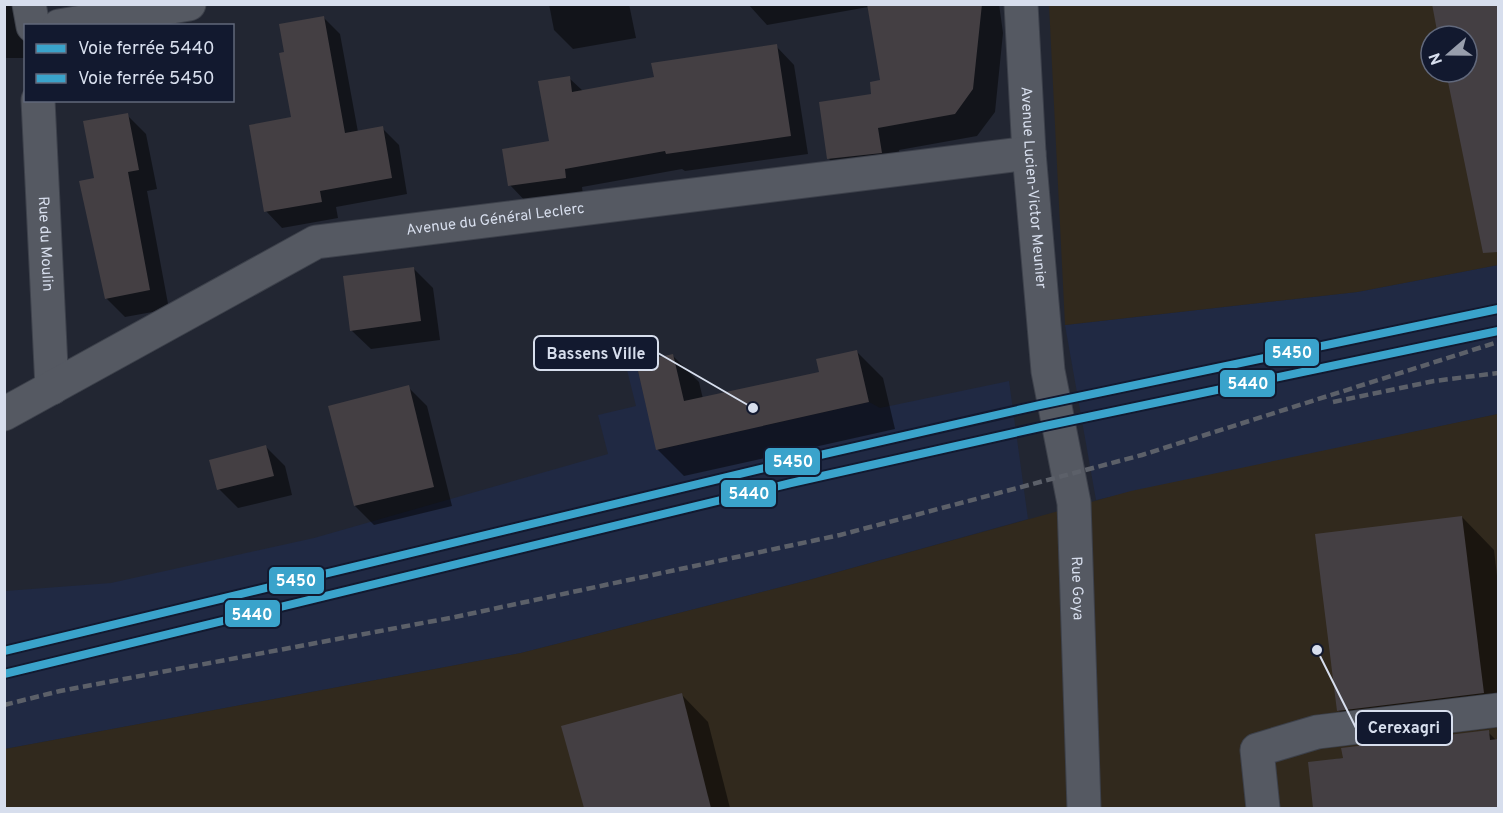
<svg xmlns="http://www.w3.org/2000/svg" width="1503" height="813" viewBox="0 0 1503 813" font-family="Overpass,sans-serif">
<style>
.built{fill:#202943}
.industrial{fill:#31291d;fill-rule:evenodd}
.shadow{fill:#0007}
.building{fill:#443f43}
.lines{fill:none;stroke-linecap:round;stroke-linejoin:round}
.minor-casing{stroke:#3d414b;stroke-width:35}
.minor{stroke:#555962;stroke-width:33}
.rail{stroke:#5c6069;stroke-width:4.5;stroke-dasharray:9 4.5;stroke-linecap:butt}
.rail-1-casing{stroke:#12192f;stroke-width:12}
.rail-2-casing{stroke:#12192f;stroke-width:12}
.rail-1{stroke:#3aa3cb;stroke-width:8}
.rail-2{stroke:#3aa3cb;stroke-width:8}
.labels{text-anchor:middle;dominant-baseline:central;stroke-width:6;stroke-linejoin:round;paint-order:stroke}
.street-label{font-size:15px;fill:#d7deed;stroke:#12192f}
.leader{fill:none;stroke:#d7deed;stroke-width:2}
.callout-dot{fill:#d7deed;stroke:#12192f;stroke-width:2}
.callout{fill:#12192f;stroke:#d7deed;stroke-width:2}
.callout-label{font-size:16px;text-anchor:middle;font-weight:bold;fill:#d7deed}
.line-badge{stroke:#12192f;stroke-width:2}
.badge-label{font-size:16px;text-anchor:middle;font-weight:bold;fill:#fff}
</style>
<rect width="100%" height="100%" fill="#222632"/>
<g class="built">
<path d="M 1498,265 L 1498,414 L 1096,500 L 1065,325 L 1357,292 Z"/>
<path d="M 637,367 L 657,450 L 869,402 L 880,408 L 1009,381 L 1028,519 L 809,580 L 521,653 L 5,749 L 5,591 L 111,583 L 314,538 L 608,454 L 598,415 L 636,406 L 627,370 Z"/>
</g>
<g class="industrial">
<path d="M 1049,5 L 1498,5 L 1498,265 L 1357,292 L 1065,325 ZM 1431,36 L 1467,36 L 1467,72 L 1431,72 Z"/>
<path d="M 1498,414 L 1498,808 L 5,808 L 5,749 L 521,653 L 809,580 L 1131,491 Z"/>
</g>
<g class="shadow">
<path d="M 4,4 L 23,4 L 26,58 L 4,58 Z"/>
<path d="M 549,4 L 629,4 L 636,38 L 573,49 L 554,30 Z"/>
<path d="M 748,4 L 999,4 L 1003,33 L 995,112 L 977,136 L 899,150 L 903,175 L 851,181 L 829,159 L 882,81 L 868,7 L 767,25 Z"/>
<path d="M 1433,4 L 1498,4 L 1498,232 L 1476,210 L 1447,72 L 1467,72 L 1467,36 L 1440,36 Z"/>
<path d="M 323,17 L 340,34 L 358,132 L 382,128 L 399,145 L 407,194 L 336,207 L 338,218 L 282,228 L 266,211 L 293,118 L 286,53 Z"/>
<path d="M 776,46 L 794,65 L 808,154 L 685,171 L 682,169 L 582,187 L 583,195 L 528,204 L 510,185 L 551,142 L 569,78 L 583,91 L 656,79 Z"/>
<path d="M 127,115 L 146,134 L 157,189 L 147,191 L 169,309 L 125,317 L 106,298 L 96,179 Z"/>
<path d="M 414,269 L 433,288 L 440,340 L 371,349 L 351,330 Z"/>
<path d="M 856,351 L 883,378 L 895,429 L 684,476 L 658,450 L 672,355 L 699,382 L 703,399 L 821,373 Z"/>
<path d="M 408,387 L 427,406 L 452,506 L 374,525 L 355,506 Z"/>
<path d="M 266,447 L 285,466 L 292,495 L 238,508 L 219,489 Z"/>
<path d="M 1462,517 L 1494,550 L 1498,584 L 1498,727 L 1371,742 L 1338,710 Z"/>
<path d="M 682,695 L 708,722 L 730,808 L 585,808 L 563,727 Z"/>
<path d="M 1488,732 L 1498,742 L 1498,808 L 1314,808 L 1309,764 Z"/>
</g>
<g class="building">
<path d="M 867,4 L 982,4 L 973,89 L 955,114 L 878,128 L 882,153 L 827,159 L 819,102 L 871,94 L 870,82 L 880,80 Z"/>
<path d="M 1432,4 L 1498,4 L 1498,252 L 1483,253 L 1446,72 L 1467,72 L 1467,36 L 1438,36 Z"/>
<path d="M 324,16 L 345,133 L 383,126 L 392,178 L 320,191 L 322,202 L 264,212 L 249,125 L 291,117 L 279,53 L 284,52 L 279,24 Z"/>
<path d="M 777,44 L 791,136 L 666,154 L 665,151 L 565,169 L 566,178 L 508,186 L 502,149 L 549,141 L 538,81 L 570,76 L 572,92 L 654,77 L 651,63 Z"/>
<path d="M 128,113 L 139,170 L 128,172 L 150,290 L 105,299 L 79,181 L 94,178 L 83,121 Z"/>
<path d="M 414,267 L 421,321 L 350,331 L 343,276 Z"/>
<path d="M 857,350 L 869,402 L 656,450 L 636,362 L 673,354 L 684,401 L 819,372 L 816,359 Z"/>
<path d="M 409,385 L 434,487 L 354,506 L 328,406 Z"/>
<path d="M 266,445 L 274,476 L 217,490 L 209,460 Z"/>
<path d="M 1462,516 L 1484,693 L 1337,711 L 1315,534 Z"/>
<path d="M 682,693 L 711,808 L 584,808 L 561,726 Z"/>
<path d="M 1489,730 L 1490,740 L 1498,739 L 1498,808 L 1313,808 L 1308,762 L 1343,758 L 1341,748 Z"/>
</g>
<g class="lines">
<defs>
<g id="minor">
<path d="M 29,4 L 33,26"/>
<path id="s1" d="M 1021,4 L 1029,153 L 1048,371 L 1074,503 L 1084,808"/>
<path d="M 59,26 L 189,4"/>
<path id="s2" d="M 38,100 L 52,388"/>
<path id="s3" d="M 4,414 L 316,242 L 1029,153"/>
<path d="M 1263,808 L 1257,750 L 1317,732 L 1498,710"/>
</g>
</defs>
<use href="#minor" class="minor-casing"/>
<use href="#minor" class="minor"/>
<g class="rail">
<path d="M 1333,402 L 1434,381 L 1498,373"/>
<path d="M 4,705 L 60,691 L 455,617 L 840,535 L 1142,455 L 1498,342"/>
</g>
<defs>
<path id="rail-1" d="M 4,674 L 791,483 L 1045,426 L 1498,331"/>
<path id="rail-2" d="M 4,651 L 785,463 L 1040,405 L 1498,309"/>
</defs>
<use href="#rail-1" class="rail-1-casing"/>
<use href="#rail-2" class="rail-2-casing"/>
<use href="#rail-1" class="rail-1"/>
<use href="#rail-2" class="rail-2"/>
</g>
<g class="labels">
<g class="street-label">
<text stroke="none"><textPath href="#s1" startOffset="184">Avenue Lucien-Victor Meunier</textPath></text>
<text stroke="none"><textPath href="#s3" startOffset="537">Avenue du Général Leclerc</textPath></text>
<text stroke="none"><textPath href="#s2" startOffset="144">Rue du Moulin</textPath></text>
<text stroke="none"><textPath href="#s1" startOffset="588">Rue Goya</textPath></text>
</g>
</g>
<path class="leader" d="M753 408L658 353M1317 650L1356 728"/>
<g class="callout-dot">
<circle cx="753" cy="408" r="6"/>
<circle cx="1317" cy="650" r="6"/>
</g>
<g class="callout">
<rect x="534" y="336" width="124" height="34" rx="6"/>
<rect x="1356" y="711" width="96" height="34" rx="6"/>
</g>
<g class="callout-label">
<text x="596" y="359">Bassens Ville</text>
<text x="1404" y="733">Cerexagri</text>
</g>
<g class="line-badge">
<rect x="1264" y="338" width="56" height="29" rx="6" fill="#3aa3cb"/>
<rect x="1219" y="369" width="57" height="29" rx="6" fill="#3aa3cb"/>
<rect x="764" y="447" width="57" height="29" rx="6" fill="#3aa3cb"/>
<rect x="720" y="479" width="57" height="29" rx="6" fill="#3aa3cb"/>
<rect x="268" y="566" width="57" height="29" rx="6" fill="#3aa3cb"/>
<rect x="224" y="599" width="57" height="29" rx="6" fill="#3aa3cb"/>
</g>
<g class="badge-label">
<text x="1292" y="358">5450</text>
<text x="1248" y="389">5440</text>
<text x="793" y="467">5450</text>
<text x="749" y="499">5440</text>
<text x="296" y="586">5450</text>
<text x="252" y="620">5440</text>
</g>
<rect width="1503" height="813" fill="none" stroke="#d7deed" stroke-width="12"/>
<rect x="24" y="24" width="210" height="78" fill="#12192f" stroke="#61687b" stroke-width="1.5"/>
<rect x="36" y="44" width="30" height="9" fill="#3aa3cb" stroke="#61687b" stroke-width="1.5"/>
<text x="78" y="54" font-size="18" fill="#d7deed">Voie ferrée 5440</text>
<rect x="36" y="74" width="30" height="9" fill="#3aa3cb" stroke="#61687b" stroke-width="1.5"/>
<text x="78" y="84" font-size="18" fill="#d7deed">Voie ferrée 5450</text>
<g transform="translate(1449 54) rotate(250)"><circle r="28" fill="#12192f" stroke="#61687b" stroke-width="1.5"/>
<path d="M0-4.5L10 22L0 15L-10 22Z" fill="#989eac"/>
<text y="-9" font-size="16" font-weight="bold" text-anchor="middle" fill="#d7deed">N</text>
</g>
</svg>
